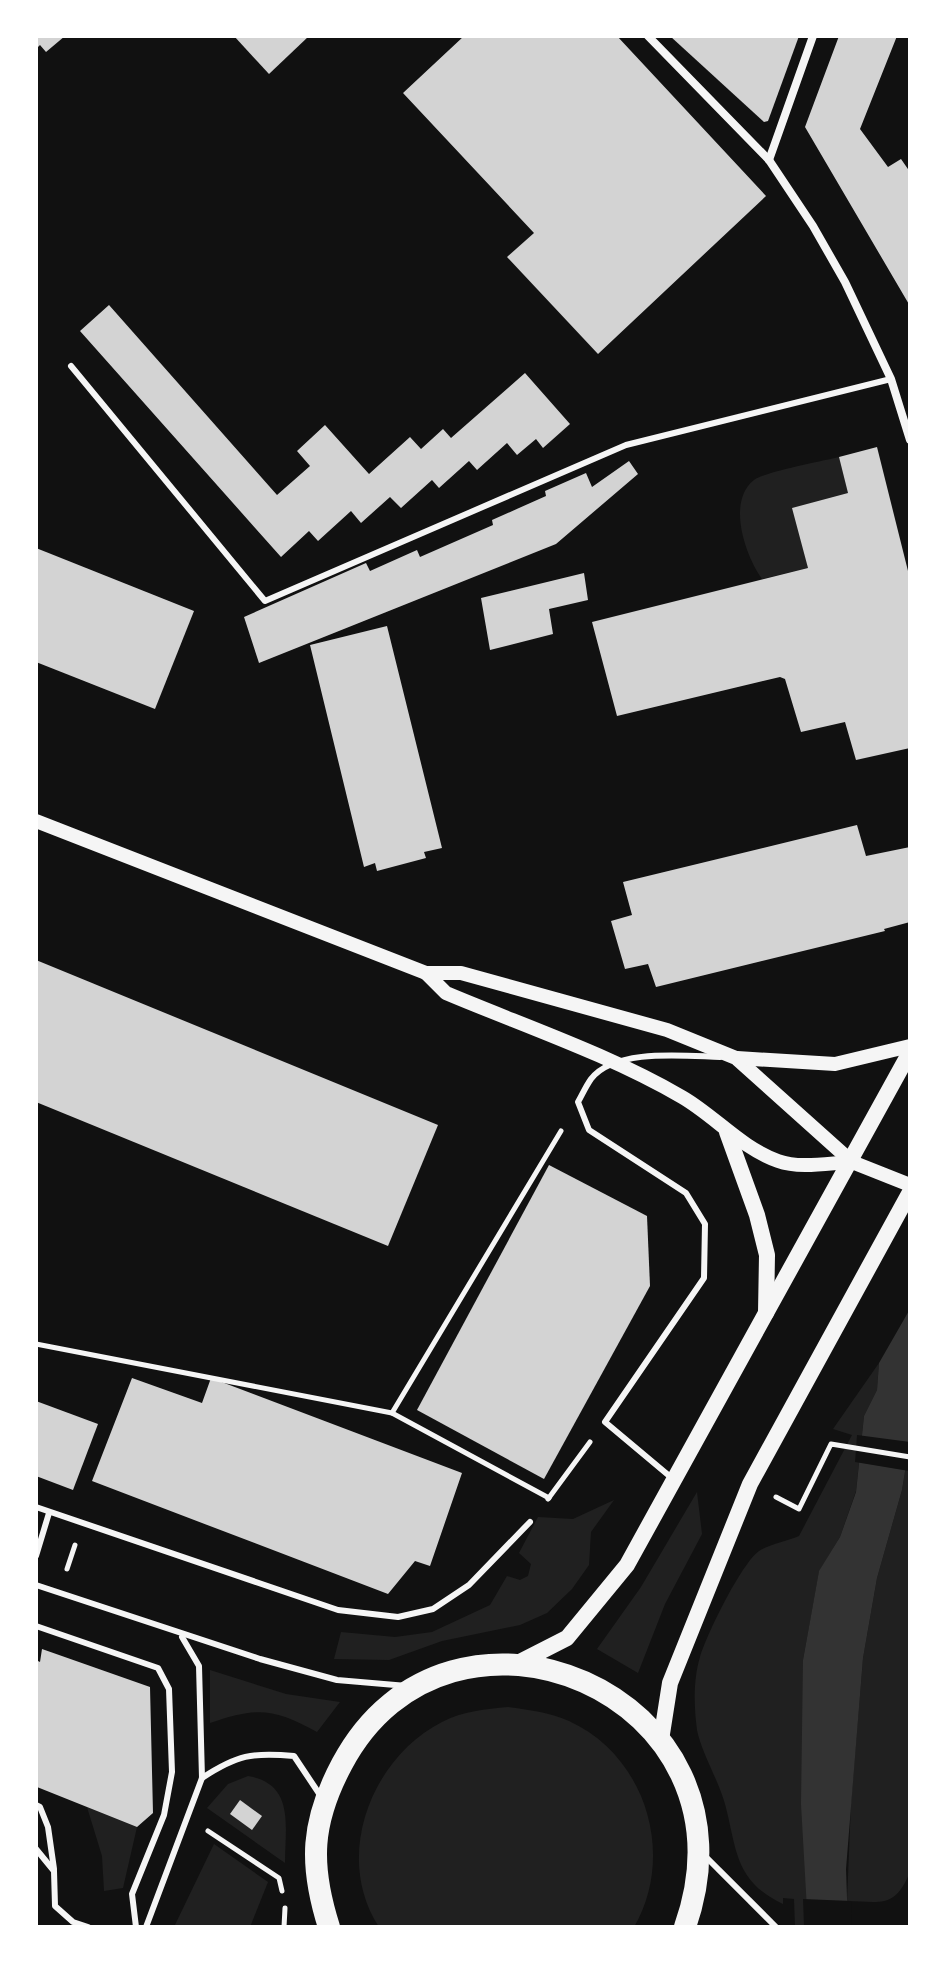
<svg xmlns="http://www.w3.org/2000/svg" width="946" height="1963" viewBox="0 0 946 1963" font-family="Signika,sans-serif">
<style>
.green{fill:#202020}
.water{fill:#333}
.pier{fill:#111}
.building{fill:#d3d3d3}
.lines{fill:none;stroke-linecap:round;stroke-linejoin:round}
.path{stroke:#f5f5f5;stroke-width:5}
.service{stroke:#f5f5f5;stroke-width:6}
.minor{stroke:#f5f5f5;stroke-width:8}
.tertiary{stroke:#f5f5f5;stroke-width:14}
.secondary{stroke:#f5f5f5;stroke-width:16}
.trunk{stroke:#f5f5f5;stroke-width:22}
</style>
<rect width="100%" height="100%" fill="#111"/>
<g class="green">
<path d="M 839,457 L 848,493 L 793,508 L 808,568 L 762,579 C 746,557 726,502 754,480 C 764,472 823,461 839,457 Z"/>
<path d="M 879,1363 L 877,1390 L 864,1416 L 856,1491 L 840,1537 L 819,1572 L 803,1660 L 808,1927 L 795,1927 L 794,1899 L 783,1898 L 783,1904 C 734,1881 737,1849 725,1804 C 718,1779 702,1754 697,1730 C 694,1707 693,1680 700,1657 C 707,1634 741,1564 759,1551 C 770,1544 787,1541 799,1536 L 852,1435 L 833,1429 Z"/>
<path d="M 910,1441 L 910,1872 C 895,1908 883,1902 847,1901 L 851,1803 L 863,1658 L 877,1578 L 902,1490 Z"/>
<path d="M 697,1492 L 702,1534 L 665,1604 L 638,1673 L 597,1649 L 641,1587 Z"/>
<path d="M 614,1500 L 591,1532 L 589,1565 L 572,1589 L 547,1613 L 520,1625 L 442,1641 L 389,1660 L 334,1659 L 341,1632 L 395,1637 L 432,1632 L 490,1605 L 507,1576 L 520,1580 L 528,1576 L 531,1564 L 519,1553 L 538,1517 L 573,1519 Z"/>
<path d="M 210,1670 L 286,1694 L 340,1702 L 317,1732 C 273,1708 258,1707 210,1723 Z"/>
<path d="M 508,1707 C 529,1710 549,1712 569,1721 C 646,1756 676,1855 634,1927 L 379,1927 C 333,1857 371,1758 442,1722 C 463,1711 486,1709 508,1707 Z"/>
<path d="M 248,1776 C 295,1784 285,1826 285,1863 L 207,1808 L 228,1784 Z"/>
<path d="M 87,1807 L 137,1827 L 123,1888 L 104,1891 L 102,1856 Z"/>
<path d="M 214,1844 L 268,1882 L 250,1927 L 174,1927 Z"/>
</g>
<path class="water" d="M 910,1309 L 910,1441 L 902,1490 L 877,1578 L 863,1658 L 846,1869 L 848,1927 L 808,1927 L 801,1804 L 803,1660 L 819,1571 L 840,1537 L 856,1492 L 864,1416 L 877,1390 L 879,1363 Z"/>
<g class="pier">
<path d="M 857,1435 L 910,1442 L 909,1471 L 855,1462 Z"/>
<path d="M 803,1899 L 851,1901 L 852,1927 L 804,1927 Z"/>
</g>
<g class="building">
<path d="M 36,36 L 65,36 L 46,52 L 40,45 L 36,49 Z"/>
<path d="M 234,36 L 309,36 L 269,74 Z"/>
<path d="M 464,36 L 617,36 L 766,196 L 598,354 L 507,257 L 534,233 L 403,93 Z"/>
<path d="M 670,36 L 799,36 L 768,121 L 764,122 Z"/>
<path d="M 839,36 L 897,36 L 860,129 L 888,167 L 901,159 L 910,172 L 910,306 L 805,127 Z"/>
<path d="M 109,305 L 277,495 L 310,466 L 297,451 L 325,425 L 369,474 L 410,437 L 421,449 L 443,429 L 451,438 L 525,373 L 570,424 L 543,448 L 536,439 L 517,455 L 507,443 L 477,470 L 469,461 L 439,488 L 432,480 L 401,508 L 390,497 L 361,523 L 351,511 L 318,541 L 309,531 L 281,557 L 80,331 Z"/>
<path d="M 877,447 L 910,579 L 910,748 L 856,760 L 845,722 L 801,732 L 785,679 L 780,677 L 617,716 L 592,622 L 808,568 L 792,508 L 848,493 L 839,457 Z"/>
<path d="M 629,461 L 638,474 L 556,544 L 259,663 L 244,617 L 366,563 L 370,571 L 417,550 L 420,557 L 493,525 L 492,520 L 546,496 L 545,491 L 586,473 L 592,487 Z"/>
<path d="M 36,548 L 194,611 L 155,709 L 36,662 Z"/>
<path d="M 584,573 L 588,600 L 549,609 L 553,634 L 490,650 L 481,598 Z"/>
<path d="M 387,626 L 442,848 L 424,852 L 426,858 L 377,871 L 375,863 L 364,867 L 310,645 Z"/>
<path d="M 857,825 L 866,856 L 910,847 L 910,922 L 884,929 L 885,931 L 656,987 L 648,964 L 625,969 L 611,921 L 632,915 L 623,882 Z"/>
<path d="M 36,960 L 438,1125 L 388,1246 L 36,1102 Z"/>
<path d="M 549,1165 L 647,1216 L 650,1286 L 544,1479 L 417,1410 Z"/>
<path d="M 132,1378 L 202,1403 L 211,1378 L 462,1473 L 430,1566 L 415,1561 L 388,1594 L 92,1481 Z"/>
<path d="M 36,1401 L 98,1424 L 73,1490 L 36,1476 Z"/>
<path d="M 42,1649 L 150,1687 L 153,1813 L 137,1827 L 37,1787 L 36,1660 L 40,1662 Z"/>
<path d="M 240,1800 L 262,1816 L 252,1830 L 230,1814 Z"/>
</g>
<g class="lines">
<g class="path">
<path d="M 36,1344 L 392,1413"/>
<path d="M 776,1497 L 799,1509 L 831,1444 L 910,1457"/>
<path d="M 549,1498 L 392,1413 L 561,1131"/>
<path d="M 548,1499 L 590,1442"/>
<path d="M 67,1569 L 75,1545"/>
<path d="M 208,1831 L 279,1878 L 282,1891"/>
<path d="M 284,1927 L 285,1908"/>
</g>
<g class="service">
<path d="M 71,366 L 265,601 L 626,445 L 891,379"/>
<path d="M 673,1479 L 605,1422 L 704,1278 L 705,1224 L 686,1193 L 589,1130 L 578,1102 C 582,1095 586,1086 591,1079 C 615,1048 684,1056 720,1057"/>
<path d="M 36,1507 L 338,1610 L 398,1617 L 433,1609 L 469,1585 L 530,1522"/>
<path d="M 36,1556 L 49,1513"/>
<path d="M 36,1585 L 260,1659 L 337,1680 L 407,1686"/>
<path d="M 36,1626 L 158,1668 L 169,1689 L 172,1772 L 164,1815 L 132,1894 L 136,1927"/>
<path d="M 202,1778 C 237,1755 252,1752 294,1756 L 322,1798"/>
<path d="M 36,1805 L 40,1807 L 48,1827 L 54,1869"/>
<path d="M 36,1849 L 54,1871 L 55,1906 L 73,1922 L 88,1927"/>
<path d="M 702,1853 L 776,1927"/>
<path d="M 146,1927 L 202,1778 L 199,1666 L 182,1637"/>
</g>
<g class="minor">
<path d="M 648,36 L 769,160 L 813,226 L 845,282 L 891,379 L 910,440"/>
<path d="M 769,160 L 813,36"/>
</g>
<g class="tertiary">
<path d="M 36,821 L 426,973 L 461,973 L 667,1030 L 736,1058 L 852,1162 L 910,1185"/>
<path d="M 426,973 L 446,993 C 524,1026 608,1054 682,1097 C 715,1116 741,1148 778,1161 C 800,1169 829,1163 852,1162"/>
<path d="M 737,1058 L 835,1064 L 910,1046"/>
</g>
<g class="secondary">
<path d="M 727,1132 L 757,1215 L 767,1255 L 766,1313"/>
<path d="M 518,1663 L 567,1638 L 627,1565 L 910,1052"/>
<path d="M 661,1740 L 670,1683 L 750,1484 L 910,1192"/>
</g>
<path class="trunk" d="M 329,1927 C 309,1864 311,1822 342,1764 C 449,1562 767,1693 685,1927"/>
</g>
<rect width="946" height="1963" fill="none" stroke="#ffffff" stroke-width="76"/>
</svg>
